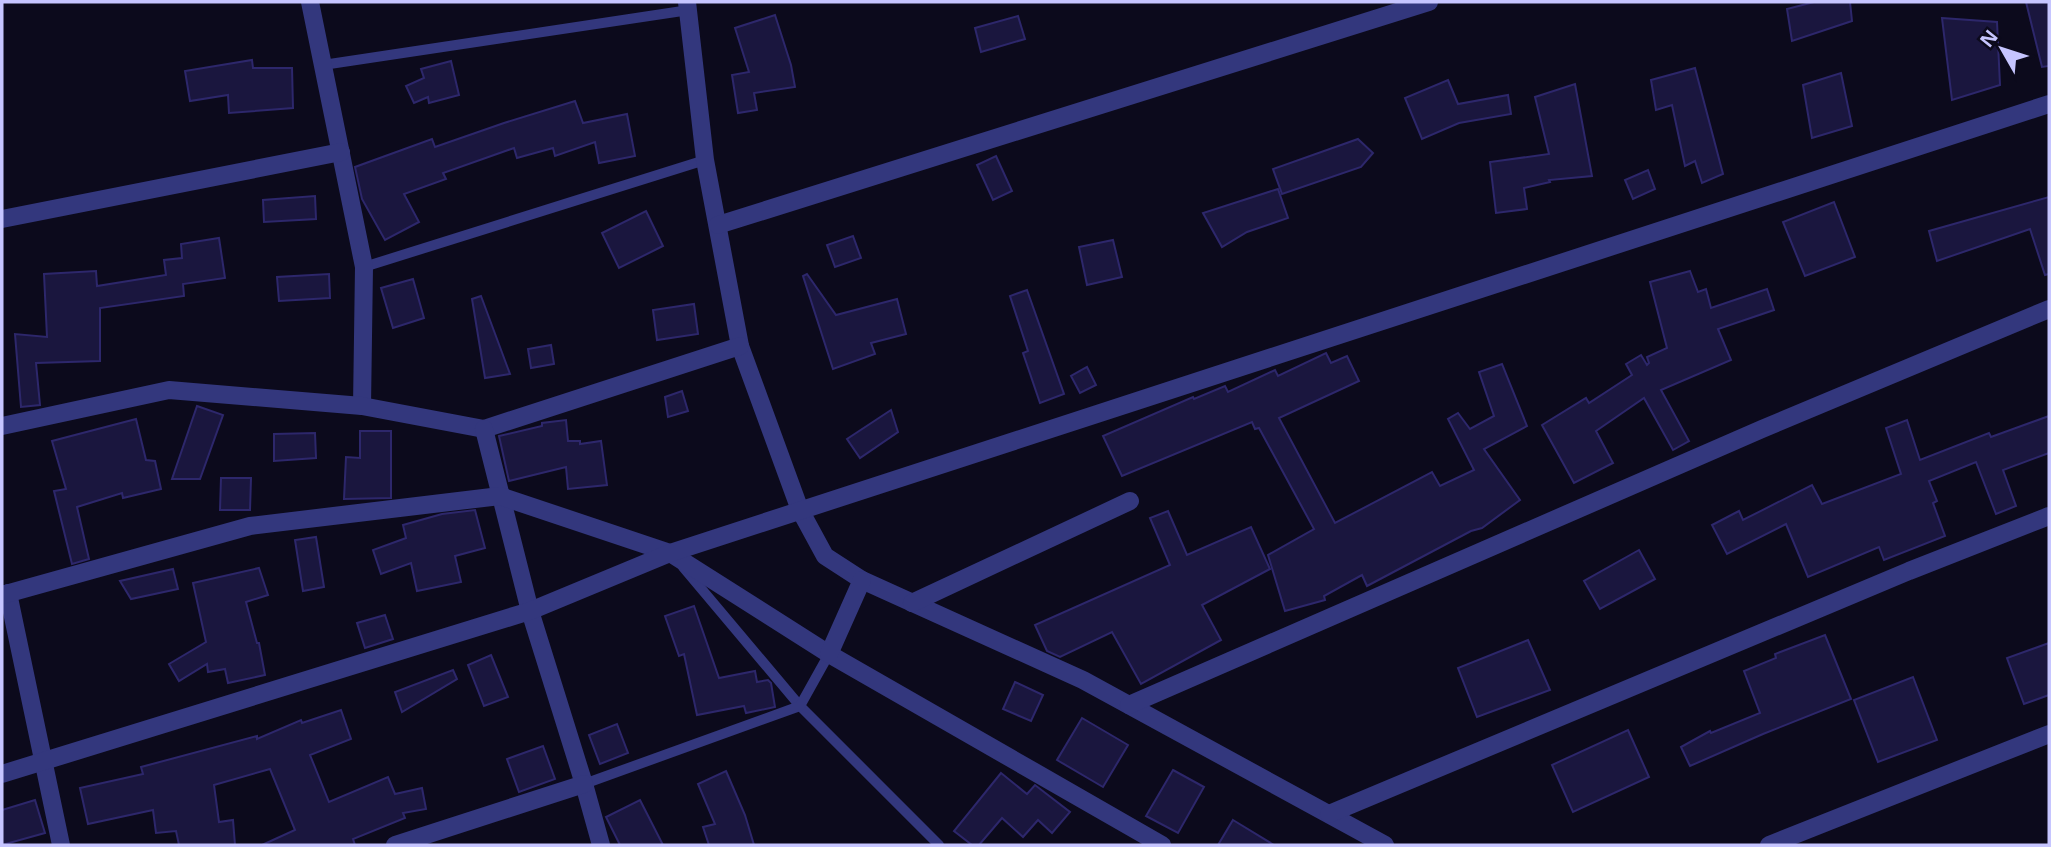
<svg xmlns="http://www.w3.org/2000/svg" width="2051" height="847" viewBox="0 0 2051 847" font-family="'Open Sans',sans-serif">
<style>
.building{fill:#1a163e;stroke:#2d276b;stroke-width:2}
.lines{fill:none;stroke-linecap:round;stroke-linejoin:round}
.lane{stroke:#33377d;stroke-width:10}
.street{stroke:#33377d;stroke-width:18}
</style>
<rect width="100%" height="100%" fill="#0c0a1c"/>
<g class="building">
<path d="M 1814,2 L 1850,2 L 1852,21 L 1792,41 L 1787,9 Z"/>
<path d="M 2026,2 L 2049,2 L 2049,66 L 2042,67 Z"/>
<path d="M 775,15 L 791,65 L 795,87 L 754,93 L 757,110 L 738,113 L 732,75 L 749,72 L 735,28 Z"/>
<path d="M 1018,16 L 1025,39 L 981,52 L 975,28 Z"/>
<path d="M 1942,18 L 1997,22 L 2000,85 L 1952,100 Z"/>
<path d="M 252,60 L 253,68 L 292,68 L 293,108 L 229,113 L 228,95 L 190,101 L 185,71 Z"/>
<path d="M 451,61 L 459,95 L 429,103 L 428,97 L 414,103 L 406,86 L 424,78 L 421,69 Z"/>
<path d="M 1695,68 L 1723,174 L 1702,183 L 1695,161 L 1685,166 L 1672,105 L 1656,110 L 1651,80 Z"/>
<path d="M 1841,73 L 1852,126 L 1812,138 L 1803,85 Z"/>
<path d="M 1448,80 L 1458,104 L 1508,95 L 1511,114 L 1459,123 L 1422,139 L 1405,98 Z"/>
<path d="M 1575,84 L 1592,176 L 1549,180 L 1550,182 L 1524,188 L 1527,209 L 1496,213 L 1490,162 L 1549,154 L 1535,97 Z"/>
<path d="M 575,101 L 583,123 L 627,114 L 635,156 L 599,163 L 595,142 L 555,156 L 553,148 L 517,158 L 514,148 L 443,173 L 446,179 L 404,194 L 419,222 L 385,240 L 362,199 L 355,167 L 432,139 L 435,147 L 504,123 Z"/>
<path d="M 1358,139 L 1373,153 L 1361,167 L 1282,194 L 1273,169 Z"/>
<path d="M 996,156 L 1012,191 L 993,200 L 977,165 Z"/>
<path d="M 1648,170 L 1655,189 L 1633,199 L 1625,180 Z"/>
<path d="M 1278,189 L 1288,218 L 1247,232 L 1222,247 L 1203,213 Z"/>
<path d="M 315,196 L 316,219 L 264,222 L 263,200 Z"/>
<path d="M 2049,197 L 2049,274 L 2045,275 L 2030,229 L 1937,261 L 1929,231 Z"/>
<path d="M 1834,202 L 1855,257 L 1805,276 L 1783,222 Z"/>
<path d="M 646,211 L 663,246 L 619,268 L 602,233 Z"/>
<path d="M 853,236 L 861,258 L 835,267 L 827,245 Z"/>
<path d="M 219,238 L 225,278 L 183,284 L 184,296 L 100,308 L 100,361 L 36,363 L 40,405 L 21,407 L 15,334 L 47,337 L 44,274 L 96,271 L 97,286 L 166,275 L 164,260 L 182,258 L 181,244 Z"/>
<path d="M 1113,240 L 1122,277 L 1087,285 L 1079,247 Z"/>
<path d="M 1690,271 L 1698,292 L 1706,289 L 1711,308 L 1767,289 L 1774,310 L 1718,329 L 1731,360 L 1661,390 L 1689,441 L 1673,450 L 1644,398 L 1596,431 L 1613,463 L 1574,483 L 1542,425 L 1586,398 L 1589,403 L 1632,375 L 1626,364 L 1641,355 L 1647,365 L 1649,363 L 1647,357 L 1667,348 L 1650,282 Z"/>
<path d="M 329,274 L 330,298 L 279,301 L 277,277 Z"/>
<path d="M 807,274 L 836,315 L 897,299 L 906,334 L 871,343 L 875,354 L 833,369 L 803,276 Z"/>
<path d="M 413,279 L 424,318 L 393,328 L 381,288 Z"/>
<path d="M 1027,290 L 1064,394 L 1040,403 L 1023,353 L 1028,351 L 1010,296 Z"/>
<path d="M 481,296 L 510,374 L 485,378 L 472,299 Z"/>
<path d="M 694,304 L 698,334 L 657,340 L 653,310 Z"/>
<path d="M 551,345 L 554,364 L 531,368 L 528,349 Z"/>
<path d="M 1326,353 L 1331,363 L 1347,356 L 1359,381 L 1279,418 L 1335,523 L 1432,472 L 1440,486 L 1474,470 L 1448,419 L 1458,413 L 1470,429 L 1494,416 L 1479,372 L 1502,364 L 1527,426 L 1484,449 L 1520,500 L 1482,528 L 1471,531 L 1367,586 L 1362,575 L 1324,596 L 1325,600 L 1285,611 L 1268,555 L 1314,529 L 1259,428 L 1255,429 L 1252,422 L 1122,476 L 1103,436 L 1193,397 L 1194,399 L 1225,386 L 1228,392 L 1275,370 L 1278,376 Z"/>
<path d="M 1087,367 L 1096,385 L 1080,393 L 1071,376 Z"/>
<path d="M 682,391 L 688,411 L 668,417 L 665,397 Z"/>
<path d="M 197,406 L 223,415 L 200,479 L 172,479 Z"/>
<path d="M 891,410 L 898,432 L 860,458 L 847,439 Z"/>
<path d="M 2049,416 L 2049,453 L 2003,470 L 2016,506 L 1996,514 L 1976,462 L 1929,481 L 1937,501 L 1933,503 L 1945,536 L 1884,560 L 1879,547 L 1808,577 L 1786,524 L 1727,554 L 1712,525 L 1739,511 L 1743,520 L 1812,485 L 1822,504 L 1901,474 L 1886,428 L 1907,420 L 1920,460 L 1989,433 L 1991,437 Z"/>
<path d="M 136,419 L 146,460 L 155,461 L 161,489 L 123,498 L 122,493 L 77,507 L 89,559 L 72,564 L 54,491 L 66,489 L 52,441 Z"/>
<path d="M 566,420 L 568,441 L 580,441 L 580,444 L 601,441 L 607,485 L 568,489 L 566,467 L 509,481 L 499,436 L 542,426 L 542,423 Z"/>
<path d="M 360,431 L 391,431 L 391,498 L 344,499 L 346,457 L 360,458 Z"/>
<path d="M 315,433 L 316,458 L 274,461 L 274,434 Z"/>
<path d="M 221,478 L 251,478 L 250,510 L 220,510 Z"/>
<path d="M 475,510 L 485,548 L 455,556 L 461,582 L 417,591 L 411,563 L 381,574 L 373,550 L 406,538 L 403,525 L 442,514 Z"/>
<path d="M 1168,511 L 1187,555 L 1251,527 L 1270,569 L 1202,605 L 1221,640 L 1141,684 L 1112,632 L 1060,657 L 1047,651 L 1035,625 L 1170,565 L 1150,518 Z"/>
<path d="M 316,537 L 324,587 L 303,591 L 295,540 Z"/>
<path d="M 1639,550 L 1655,579 L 1600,609 L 1584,581 Z"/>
<path d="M 259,568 L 268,595 L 246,602 L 257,643 L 259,643 L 265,675 L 228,683 L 225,669 L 208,672 L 207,664 L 179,681 L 169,664 L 206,642 L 193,583 Z"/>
<path d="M 173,569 L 178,589 L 131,599 L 120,581 Z"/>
<path d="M 694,606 L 719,678 L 755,671 L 757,682 L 768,680 L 771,683 L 775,707 L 746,713 L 744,706 L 697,715 L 684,654 L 679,656 L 665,616 Z"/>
<path d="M 385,615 L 393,639 L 365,648 L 357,623 Z"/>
<path d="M 1825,635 L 1851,699 L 1763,734 L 1690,766 L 1681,747 L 1710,731 L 1711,733 L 1760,713 L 1744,671 L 1776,658 L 1775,654 Z"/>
<path d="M 1528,640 L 1550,690 L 1477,717 L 1458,668 Z"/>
<path d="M 2049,643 L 2049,695 L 2024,704 L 2007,658 Z"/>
<path d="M 491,655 L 508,697 L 484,706 L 468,665 Z"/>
<path d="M 453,670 L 457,679 L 402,712 L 395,692 Z"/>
<path d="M 1913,677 L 1937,740 L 1878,762 L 1854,700 Z"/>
<path d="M 1015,682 L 1043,695 L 1031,721 L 1003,709 Z"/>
<path d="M 341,710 L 351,739 L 310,755 L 329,802 L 388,777 L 395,794 L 422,788 L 426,809 L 403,813 L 405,818 L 353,839 L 355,845 L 262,845 L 295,830 L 270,769 L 214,785 L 219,822 L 233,820 L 235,845 L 179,845 L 176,831 L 156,833 L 153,810 L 88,824 L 80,788 L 143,774 L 141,767 L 257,736 L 257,739 L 301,720 L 302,723 Z"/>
<path d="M 1082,718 L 1128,745 L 1103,787 L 1057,760 Z"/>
<path d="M 617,724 L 628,753 L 600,764 L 589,735 Z"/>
<path d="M 1628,730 L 1649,777 L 1573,812 L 1552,765 Z"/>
<path d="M 543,746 L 555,779 L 519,792 L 507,759 Z"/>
<path d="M 1173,770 L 1204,787 L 1178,833 L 1146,816 Z"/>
<path d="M 726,771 L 745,815 L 754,845 L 709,845 L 703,827 L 715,824 L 698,784 Z"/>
<path d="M 1001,773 L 1027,794 L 1035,785 L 1070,812 L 1052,833 L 1038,820 L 1023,837 L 1002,818 L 979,845 L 972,845 L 954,831 Z"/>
<path d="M 35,800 L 45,833 L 2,845 L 2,810 Z"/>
<path d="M 640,800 L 663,845 L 620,845 L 606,817 Z"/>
<path d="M 1233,820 L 1274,845 L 1218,845 Z"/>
</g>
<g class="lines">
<g class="lane">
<path d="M 323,65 L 689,10"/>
<path d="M 364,267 L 705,160"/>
<path d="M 683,567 L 800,706 L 939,845"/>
<path d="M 584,784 L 800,706 L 829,654"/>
</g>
<g class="street">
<path d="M 310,2 L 364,267 L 362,406"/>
<path d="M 687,2 L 705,160 L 740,346 L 800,510 L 825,556 L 862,580 L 1083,680 L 1385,845"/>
<path d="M 2,219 L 341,152"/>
<path d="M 718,225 L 1429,2"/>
<path d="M 2,426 L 169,390 L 362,406 L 484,429 L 740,346"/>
<path d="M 484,429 L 530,611 L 584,784 L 601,845"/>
<path d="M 8,593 L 61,845"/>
<path d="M 2,595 L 250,526 L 500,496 L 670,553 L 829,654 L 1162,845"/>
<path d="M 912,603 L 1130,501"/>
<path d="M 829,654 L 862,580"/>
<path d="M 1129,705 L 1762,429 L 2049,309"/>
<path d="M 2,774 L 530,611 L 670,553 L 2049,104"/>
<path d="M 1329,814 L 1909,571 L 2049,516"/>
<path d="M 395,845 L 584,784"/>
<path d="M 1769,845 L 2049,734"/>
</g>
</g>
<rect width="2051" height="847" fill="none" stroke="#c6c5ff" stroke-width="7"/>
<g transform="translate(2002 49) rotate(309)" stroke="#0c0a1c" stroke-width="5" paint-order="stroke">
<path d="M0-5L12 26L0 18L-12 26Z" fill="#c6c5ff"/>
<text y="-10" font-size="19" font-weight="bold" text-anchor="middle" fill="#c6c5ff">N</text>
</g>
</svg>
